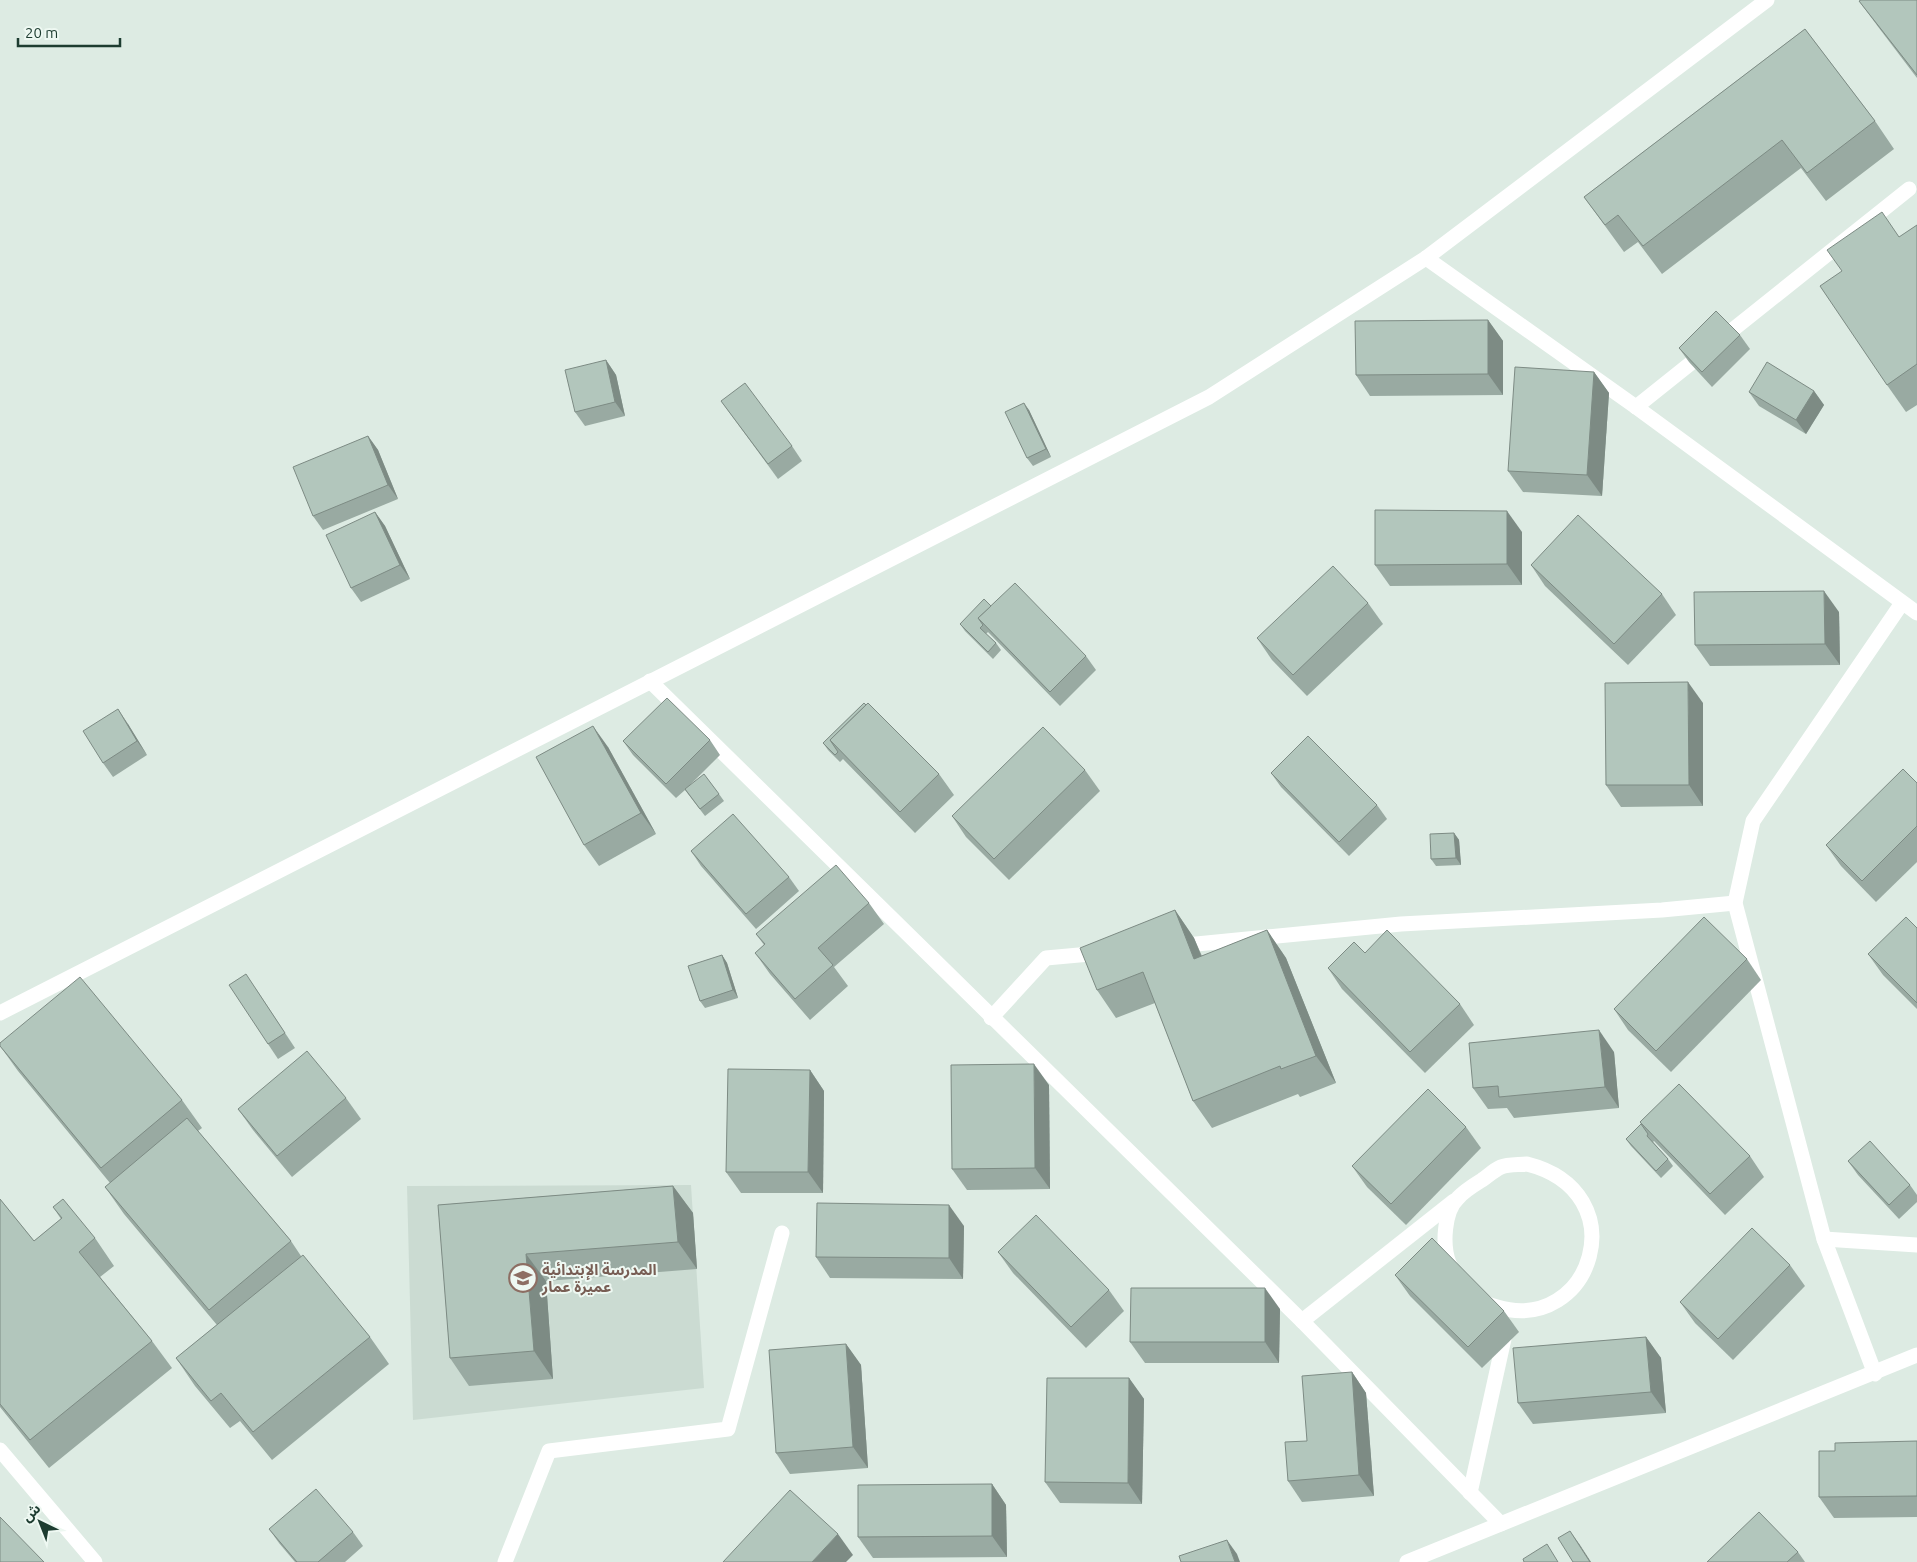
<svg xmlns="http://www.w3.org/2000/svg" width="1917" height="1562" viewBox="0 0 1917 1562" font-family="Ubuntu,'Noto Sans Arabic',sans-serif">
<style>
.built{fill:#cbdbd2}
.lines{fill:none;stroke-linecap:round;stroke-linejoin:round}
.minor{stroke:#fff;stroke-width:15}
.wall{fill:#99aaa2}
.shaded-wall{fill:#7d8b84}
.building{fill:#b2c6bc;stroke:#7d8b84}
.labels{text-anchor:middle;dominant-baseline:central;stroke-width:4;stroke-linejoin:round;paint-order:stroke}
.education-label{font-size:15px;font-weight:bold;fill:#785e54;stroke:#eef8f2;text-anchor:start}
</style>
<rect width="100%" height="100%" fill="#ddebe3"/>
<path class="built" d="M 691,1185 L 704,1388 L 413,1420 L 407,1186 Z"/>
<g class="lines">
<g class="minor">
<path d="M 1426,258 L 1636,407 L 1917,613"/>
<path d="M 1636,407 L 1909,189"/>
<path d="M 650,681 L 1302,1321 L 1501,1524"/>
<path d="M 1176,946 L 1401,924 L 1662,910 L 1735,903"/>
<path d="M 0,1013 L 1209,397 L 1426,258 L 1767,0"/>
<path d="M 991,1018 L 1046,958 L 1101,953"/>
<path d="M 1527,1164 C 1638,1192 1592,1335 1497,1307 C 1475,1301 1458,1284 1449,1263 C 1442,1245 1444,1211 1458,1198 C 1464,1191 1474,1185 1482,1180 C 1488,1176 1494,1170 1501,1167 C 1508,1164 1519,1165 1527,1164 Z"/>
<path d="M 1824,1239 L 1917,1245"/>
<path d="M 1302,1321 L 1454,1201"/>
<path d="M 1875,1374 L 1824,1239 L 1735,903 L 1753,821 L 1902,603"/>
<path d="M 0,1450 L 95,1562"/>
<path d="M 1470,1493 L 1506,1330"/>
<path d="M 505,1562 L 549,1451 L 728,1429 L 782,1233"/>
<path d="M 1407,1562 L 1917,1355"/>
</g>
</g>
<g class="wall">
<path d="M 1917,0 L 1917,78 L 1879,28 L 1859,1 Z"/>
<path d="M 1805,29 L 1875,121 L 1894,149 L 1826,201 L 1801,168 L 1662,274 L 1638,242 L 1624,252 L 1584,197 Z"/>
<path d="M 1917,225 L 1917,405 L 1906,412 L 1887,385 L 1900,237 Z"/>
<path d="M 1488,320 L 1503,341 L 1503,395 L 1370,396 L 1356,375 Z"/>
<path d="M 1740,335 L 1750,349 L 1712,387 L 1689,362 L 1679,348 Z"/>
<path d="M 606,360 L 616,375 L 625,416 L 585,426 L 575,412 Z"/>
<path d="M 1594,372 L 1609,393 L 1602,496 L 1523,492 L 1508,471 Z"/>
<path d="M 1814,391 L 1824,405 L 1806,434 L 1759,406 L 1749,392 Z"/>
<path d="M 721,401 L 792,446 L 802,461 L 778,479 Z"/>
<path d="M 1029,410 L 1051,457 L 1033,466 L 1027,458 Z"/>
<path d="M 368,436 L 378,450 L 398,499 L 323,530 L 313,516 Z"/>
<path d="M 375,512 L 385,526 L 410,579 L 361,602 L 351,588 Z"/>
<path d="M 1522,532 L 1522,585 L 1390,586 L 1375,565 Z"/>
<path d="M 1531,565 L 1662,594 L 1676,615 L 1628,665 L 1545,586 Z"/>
<path d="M 1368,603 L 1383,624 L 1307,696 L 1272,660 L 1257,638 Z"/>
<path d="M 991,606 L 1086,656 L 1096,670 L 1060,706 L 988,632 L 986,634 L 996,643 L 1001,650 L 993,659 L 965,631 L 960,624 Z"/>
<path d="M 1839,612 L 1840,665 L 1710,666 L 1695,645 Z"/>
<path d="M 864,703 L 939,774 L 954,795 L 915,833 L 843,759 L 840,762 L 828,750 L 823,743 Z"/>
<path d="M 1703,703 L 1703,806 L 1621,807 L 1606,785 Z"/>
<path d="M 128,724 L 147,755 L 113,777 L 103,763 Z"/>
<path d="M 710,740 L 720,755 L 690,785 L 719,794 L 724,801 L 705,816 L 685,790 L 676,798 L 633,755 L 623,741 Z"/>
<path d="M 608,747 L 656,834 L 599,866 L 584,845 Z"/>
<path d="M 1085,770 L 1100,791 L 1009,880 L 966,837 L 952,816 Z"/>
<path d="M 1271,773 L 1377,805 L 1387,819 L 1349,856 L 1281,787 Z"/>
<path d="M 1917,783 L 1917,862 L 1876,902 L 1841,866 L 1826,845 Z"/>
<path d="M 1454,833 L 1459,840 L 1461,865 L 1436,866 L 1431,859 Z"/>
<path d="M 691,851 L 789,877 L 799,891 L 756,929 L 701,866 Z"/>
<path d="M 869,903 L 884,924 L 834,967 L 848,986 L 810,1020 L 770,974 L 755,953 L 764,945 L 756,934 Z"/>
<path d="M 1175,910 L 1194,938 L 1202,956 L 1267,930 L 1286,958 L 1336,1083 L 1300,1097 L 1298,1094 L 1212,1128 L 1193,1101 L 1155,1003 L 1116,1018 L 1097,990 Z"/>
<path d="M 1917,928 L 1917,1009 L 1883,975 L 1868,954 Z"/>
<path d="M 1365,953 L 1460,1004 L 1474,1025 L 1425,1073 L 1342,989 L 1328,968 Z"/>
<path d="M 722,955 L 727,963 L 738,998 L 705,1008 L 700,1001 Z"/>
<path d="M 1747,959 L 1761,980 L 1671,1072 L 1628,1030 L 1614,1009 Z"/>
<path d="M 256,989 L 295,1048 L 278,1059 L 268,1044 Z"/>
<path d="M 0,1046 L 182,1100 L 202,1128 L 198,1131 L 291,1241 L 301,1256 L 370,1337 L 389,1364 L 272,1460 L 240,1421 L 230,1428 L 195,1386 L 176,1358 L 217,1325 L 124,1214 L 105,1187 L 110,1183 L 18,1071 Z"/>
<path d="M 1614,1052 L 1619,1108 L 1514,1118 L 1507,1108 L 1488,1109 L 1473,1088 Z"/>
<path d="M 810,1070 L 824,1091 L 823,1193 L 741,1193 L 726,1172 Z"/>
<path d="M 1049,1085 L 1050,1189 L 967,1190 L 952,1169 Z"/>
<path d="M 346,1098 L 361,1119 L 292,1177 L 253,1130 L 238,1109 Z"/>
<path d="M 1640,1122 L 1750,1156 L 1764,1177 L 1725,1215 L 1654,1141 L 1653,1142 L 1668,1159 L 1673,1166 L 1661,1178 L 1631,1146 L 1626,1139 L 1641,1124 Z"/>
<path d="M 1466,1127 L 1481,1148 L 1406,1225 L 1367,1187 L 1352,1166 Z"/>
<path d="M 1848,1161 L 1910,1185 L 1917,1195 L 1917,1202 L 1899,1219 L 1858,1175 Z"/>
<path d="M 673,1186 L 693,1213 L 697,1269 L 546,1281 L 553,1379 L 469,1386 L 450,1358 L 438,1205 Z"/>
<path d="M 0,1199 L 34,1241 L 61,1219 L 53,1207 L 95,1238 L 114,1266 L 100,1277 L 152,1341 L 172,1368 L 49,1468 L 0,1407 Z"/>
<path d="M 964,1226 L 963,1279 L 830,1278 L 816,1257 Z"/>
<path d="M 998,1252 L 1109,1290 L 1124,1311 L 1086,1348 L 1013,1273 Z"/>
<path d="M 1790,1265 L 1805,1286 L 1733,1360 L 1695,1323 L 1680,1302 Z"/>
<path d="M 1395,1275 L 1504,1311 L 1519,1332 L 1482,1368 L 1410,1296 Z"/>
<path d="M 1280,1309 L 1279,1363 L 1145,1363 L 1130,1342 Z"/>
<path d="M 1646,1337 L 1661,1358 L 1666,1413 L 1533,1424 L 1518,1403 Z"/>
<path d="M 846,1344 L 861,1365 L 868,1468 L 790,1474 L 776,1453 Z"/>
<path d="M 1352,1372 L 1366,1393 L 1374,1496 L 1302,1502 L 1288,1481 L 1307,1441 Z"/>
<path d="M 1129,1378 L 1144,1399 L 1142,1504 L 1060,1503 L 1045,1482 Z"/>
<path d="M 1917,1441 L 1917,1517 L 1834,1518 L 1819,1497 L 1835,1451 Z"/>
<path d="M 992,1484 L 1006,1505 L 1007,1557 L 873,1558 L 858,1537 Z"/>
<path d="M 269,1529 L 353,1532 L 363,1546 L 345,1562 L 295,1562 L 279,1543 Z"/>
<path d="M 1798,1552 L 1805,1562 L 1707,1562 Z"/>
</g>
<g class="shaded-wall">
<path d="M 1488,320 L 1503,341 L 1503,395 L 1488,374 Z"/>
<path d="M 606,360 L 616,375 L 625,416 L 615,402 Z"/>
<path d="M 1594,372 L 1609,393 L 1602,496 L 1587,475 Z"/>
<path d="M 1814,391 L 1824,405 L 1806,434 L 1796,420 Z"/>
<path d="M 1024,403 L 1029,410 L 1051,457 L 1046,449 Z"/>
<path d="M 368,436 L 378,450 L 398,499 L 388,485 Z"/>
<path d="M 1507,511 L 1522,532 L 1522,585 L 1507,564 Z"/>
<path d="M 375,512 L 385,526 L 410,579 L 400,565 Z"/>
<path d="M 1824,591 L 1839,612 L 1840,665 L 1825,644 Z"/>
<path d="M 1688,682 L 1703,703 L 1703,806 L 1689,785 Z"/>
<path d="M 118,709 L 128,724 L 147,755 L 137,741 Z"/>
<path d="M 593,726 L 608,747 L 656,834 L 641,813 Z"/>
<path d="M 1454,833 L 1459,840 L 1461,865 L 1456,858 Z"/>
<path d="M 1175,910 L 1194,938 L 1214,987 L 1194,959 Z"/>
<path d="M 1267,930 L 1286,958 L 1336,1083 L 1316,1056 Z"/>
<path d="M 722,955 L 727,963 L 738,998 L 733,990 Z"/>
<path d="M 1599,1030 L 1614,1052 L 1619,1108 L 1605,1087 Z"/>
<path d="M 1034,1064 L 1049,1085 L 1050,1189 L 1035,1168 Z"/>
<path d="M 810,1070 L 824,1091 L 823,1193 L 808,1172 Z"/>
<path d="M 673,1186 L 693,1213 L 697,1269 L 678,1242 Z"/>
<path d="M 949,1205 L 964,1226 L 963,1279 L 949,1258 Z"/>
<path d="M 526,1254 L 546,1281 L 553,1379 L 534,1351 Z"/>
<path d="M 1265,1288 L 1280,1309 L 1279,1363 L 1265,1342 Z"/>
<path d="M 1646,1337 L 1661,1358 L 1666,1413 L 1651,1392 Z"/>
<path d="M 846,1344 L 861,1365 L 868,1468 L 853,1447 Z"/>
<path d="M 1352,1372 L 1366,1393 L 1374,1496 L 1359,1475 Z"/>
<path d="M 1129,1378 L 1144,1399 L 1142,1504 L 1128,1483 Z"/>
<path d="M 992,1484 L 1006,1505 L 1007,1557 L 992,1536 Z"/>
<path d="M 1570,1531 L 1580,1545 L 1591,1562 L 1590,1562 Z"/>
<path d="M 838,1534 L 853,1555 L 846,1562 L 812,1562 Z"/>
<path d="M 1227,1540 L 1237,1554 L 1240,1562 L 1235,1562 Z"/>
</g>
<g class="building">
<path d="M 1861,0 L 1917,0 L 1917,75 L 1859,1 Z"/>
<path d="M 1805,29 L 1875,121 L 1807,173 L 1782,140 L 1643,246 L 1618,215 L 1605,225 L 1584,197 Z"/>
<path d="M 1882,212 L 1899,237 L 1917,225 L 1917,364 L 1887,385 L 1820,286 L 1842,271 L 1827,250 Z"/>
<path d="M 1716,311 L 1740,335 L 1702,372 L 1679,348 Z"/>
<path d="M 1488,320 L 1488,374 L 1356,375 L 1355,321 Z"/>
<path d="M 606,360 L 615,402 L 575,412 L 565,370 Z"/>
<path d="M 1767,362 L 1814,391 L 1796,420 L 1749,392 Z"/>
<path d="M 1515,367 L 1594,372 L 1587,475 L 1508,471 Z"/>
<path d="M 745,383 L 792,446 L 768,464 L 721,401 Z"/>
<path d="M 1024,403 L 1046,449 L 1027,458 L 1005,412 Z"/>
<path d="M 368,436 L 388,485 L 313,516 L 293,467 Z"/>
<path d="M 1375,510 L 1507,511 L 1507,564 L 1375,565 Z"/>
<path d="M 375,512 L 400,565 L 351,588 L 326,535 Z"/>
<path d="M 1578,515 L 1662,594 L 1614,644 L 1531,565 Z"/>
<path d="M 1333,566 L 1368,603 L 1293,675 L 1257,638 Z"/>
<path d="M 1015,583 L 1086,656 L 1050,692 L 978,618 Z"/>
<path d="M 1824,591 L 1825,644 L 1695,645 L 1694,592 Z"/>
<path d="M 984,599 L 991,606 L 978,618 L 983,625 L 980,628 L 996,643 L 988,652 L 960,624 Z"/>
<path d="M 1688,682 L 1689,785 L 1606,785 L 1605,683 Z"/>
<path d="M 667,698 L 710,740 L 666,784 L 623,741 Z"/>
<path d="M 864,703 L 866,705 L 830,740 L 838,752 L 835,755 L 823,743 Z"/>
<path d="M 868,703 L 939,774 L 900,812 L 830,740 Z"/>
<path d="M 118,709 L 137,741 L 103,763 L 83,731 Z"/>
<path d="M 593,726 L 641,813 L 584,845 L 536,757 Z"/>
<path d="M 1043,727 L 1085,770 L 994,859 L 952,816 Z"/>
<path d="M 1308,736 L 1377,805 L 1339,842 L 1271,773 Z"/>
<path d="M 1903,769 L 1917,783 L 1917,826 L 1862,881 L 1826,845 Z"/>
<path d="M 704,774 L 719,794 L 700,809 L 685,789 Z"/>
<path d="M 733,814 L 789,877 L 746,914 L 691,851 Z"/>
<path d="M 1454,833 L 1456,858 L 1431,859 L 1430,834 Z"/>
<path d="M 836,865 L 869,903 L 818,948 L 833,965 L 795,999 L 755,953 L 765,944 L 756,934 Z"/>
<path d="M 1175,910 L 1194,959 L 1267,930 L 1316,1056 L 1281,1069 L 1280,1066 L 1193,1101 L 1143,972 L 1097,990 L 1080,948 Z"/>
<path d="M 1704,917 L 1747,959 L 1656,1051 L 1614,1009 Z"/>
<path d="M 1906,917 L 1917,928 L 1917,1003 L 1868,954 Z"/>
<path d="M 1387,930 L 1460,1004 L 1410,1052 L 1328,968 L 1354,942 L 1365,953 Z"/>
<path d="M 722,955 L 733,990 L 700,1001 L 688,966 Z"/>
<path d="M 246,974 L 285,1033 L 268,1044 L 229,985 Z"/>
<path d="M 80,977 L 182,1100 L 101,1168 L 0,1046 L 0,1043 Z"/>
<path d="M 1599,1030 L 1605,1087 L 1499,1097 L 1498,1086 L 1473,1088 L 1469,1043 Z"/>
<path d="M 307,1051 L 346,1098 L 277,1156 L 238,1109 Z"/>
<path d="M 1034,1064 L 1035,1168 L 952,1169 L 951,1065 Z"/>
<path d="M 728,1069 L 810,1070 L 808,1172 L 726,1172 Z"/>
<path d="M 1679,1084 L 1750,1156 L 1710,1194 L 1640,1122 Z"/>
<path d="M 1428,1089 L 1466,1127 L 1391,1204 L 1352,1166 Z"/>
<path d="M 187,1118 L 291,1241 L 209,1310 L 105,1187 Z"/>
<path d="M 1641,1124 L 1648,1134 L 1647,1136 L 1668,1159 L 1656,1171 L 1626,1139 Z"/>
<path d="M 1870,1141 L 1910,1185 L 1889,1205 L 1848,1161 Z"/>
<path d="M 673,1186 L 678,1242 L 526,1254 L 534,1351 L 450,1358 L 438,1205 Z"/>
<path d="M 0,1199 L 34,1241 L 62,1218 L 53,1207 L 63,1199 L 95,1238 L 79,1252 L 152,1341 L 30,1440 L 0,1404 Z"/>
<path d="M 817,1203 L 949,1205 L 949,1258 L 816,1257 Z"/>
<path d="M 1036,1215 L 1109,1290 L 1071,1327 L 998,1252 Z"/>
<path d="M 1752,1228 L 1790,1265 L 1718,1339 L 1680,1302 Z"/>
<path d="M 1432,1238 L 1504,1311 L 1468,1347 L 1395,1275 Z"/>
<path d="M 303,1255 L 370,1337 L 253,1432 L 221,1393 L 211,1401 L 176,1358 Z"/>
<path d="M 1131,1288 L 1265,1288 L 1265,1342 L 1130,1342 Z"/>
<path d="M 1646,1337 L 1651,1392 L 1518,1403 L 1513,1348 Z"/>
<path d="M 846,1344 L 853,1447 L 776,1453 L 769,1350 Z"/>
<path d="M 1352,1372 L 1359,1475 L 1288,1481 L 1285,1442 L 1307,1441 L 1302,1376 Z"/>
<path d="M 1047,1378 L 1129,1378 L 1128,1483 L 1045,1482 Z"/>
<path d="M 1917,1441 L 1917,1496 L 1819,1497 L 1819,1451 L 1835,1451 L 1835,1443 Z"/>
<path d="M 992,1484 L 992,1536 L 858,1537 L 858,1485 Z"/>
<path d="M 316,1489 L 353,1532 L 318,1562 L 297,1562 L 269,1529 Z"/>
<path d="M 790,1490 L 838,1534 L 812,1562 L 723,1562 Z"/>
<path d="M 1759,1512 L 1798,1552 L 1787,1562 L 1707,1562 Z"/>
<path d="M 0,1517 L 44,1562 L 0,1562 Z"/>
<path d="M 1570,1531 L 1590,1562 L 1573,1562 L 1558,1538 Z"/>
<path d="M 1227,1540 L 1235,1562 L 1181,1562 L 1179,1556 Z"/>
<path d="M 1547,1544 L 1558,1562 L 1524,1562 L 1523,1559 Z"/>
</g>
<defs>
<symbol id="school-ring" viewBox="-11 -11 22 22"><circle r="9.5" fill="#eef8f2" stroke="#8d6e63" stroke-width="1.5"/><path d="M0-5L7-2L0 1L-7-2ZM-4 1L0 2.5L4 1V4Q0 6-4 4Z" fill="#8d6e63"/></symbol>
</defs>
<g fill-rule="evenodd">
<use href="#school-ring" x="507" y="1262" width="32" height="32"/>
</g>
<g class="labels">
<g class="education-label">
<text x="542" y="1269">المدرسة الإبتدائية<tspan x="542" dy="17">عميرة عمار</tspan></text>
</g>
</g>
<g transform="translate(40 1522) rotate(317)" stroke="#eef8f2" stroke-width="4" paint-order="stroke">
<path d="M0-4L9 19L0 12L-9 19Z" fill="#1d3c30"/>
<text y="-8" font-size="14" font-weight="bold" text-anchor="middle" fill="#1d3c30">ش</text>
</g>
<path d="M18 38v8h102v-8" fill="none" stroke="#1d3c30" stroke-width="2.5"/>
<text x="25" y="38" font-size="15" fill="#1d3c30" stroke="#eef8f2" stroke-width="4" paint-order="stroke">20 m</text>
</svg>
